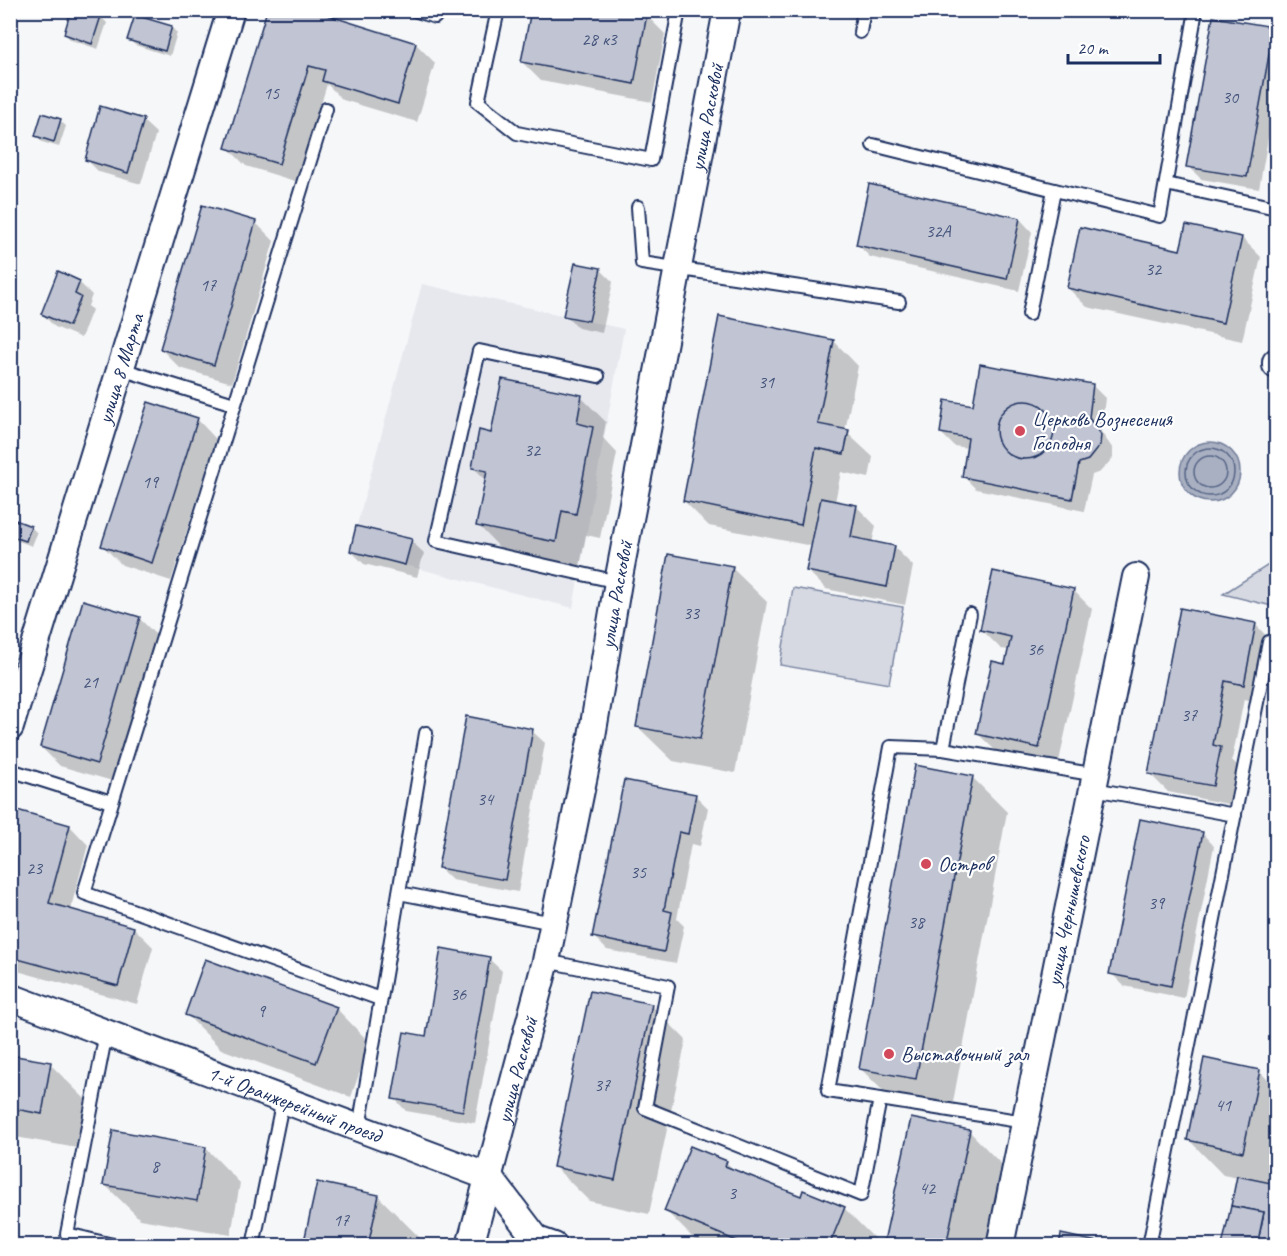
<svg xmlns="http://www.w3.org/2000/svg" width="1287" height="1256" viewBox="0 0 1287 1256" font-family="Caveat,sans-serif">
<style>
.built{fill:#e6e8ee}
.green{fill:#d6d9e2;stroke:#7884a0;stroke-width:1.5}
.water{fill:#a9b0c1;stroke:#707c99;stroke-width:1.5}
.shadow{fill:#0003}
.lines{fill:none;stroke-linecap:round;stroke-linejoin:round}
.shore{stroke:#546386;stroke-width:1.5}
.building{fill:#c0c4d3;stroke:#1b2f5e;stroke-width:1.5}
.lane-casing{stroke:#1b2f5e;stroke-width:16}
.street-casing{stroke:#1b2f5e;stroke-width:30}
.lane{stroke:#fff;stroke-width:12}
.street{stroke:#fff;stroke-width:26}
.poi-dot{fill:#d1495b;stroke:#fff;stroke-width:2}
.labels{text-anchor:middle;dominant-baseline:central;stroke-width:4.5;stroke-linejoin:round;paint-order:stroke}
.number-label{font-size:18px;fill:#44547b}
.street-label{font-size:21px;fill:#1b2f5e;stroke:#fff}
.poi-label{font-size:21px;fill:#1b2f5e;stroke:#fff;text-anchor:start}
</style>
<rect width="100%" height="100%" fill="#f6f7f9"/>
<filter id="ink" filterUnits="userSpaceOnUse"><feTurbulence type="fractalNoise" baseFrequency=".0167" numOctaves="2"/><feDisplacementMap in="SourceGraphic" scale="12" xChannelSelector="R" yChannelSelector="G"/><feConvolveMatrix kernelMatrix="1 2 1 2 8 2 1 2 1" color-interpolation-filters="sRGB"/></filter>
<g filter="url(#ink)">
<path class="built" d="M 422,284 L 624,329 L 573,608 L 350,551 Z"/>
<g class="green">
<path d="M 1276,560 L 1276,607 L 1223,594 Z"/>
<path d="M 793,588 L 903,607 L 889,684 L 780,665 Z"/>
</g>
<circle class="water" cx="1210" cy="472" r="30"/>
<g class="shadow">
<path d="M 80,10 L 101,17 L 107,23 L 98,49 L 71,40 L 65,34 Z"/>
<path d="M 268,10 L 416,44 L 435,63 L 417,122 L 343,100 L 327,84 L 298,182 L 246,166 L 227,147 Z"/>
<path d="M 646,15 L 665,34 L 652,102 L 541,81 L 522,62 Z"/>
<path d="M 171,27 L 177,33 L 170,56 L 135,45 L 129,40 Z"/>
<path d="M 1273,29 L 1276,32 L 1276,93 L 1259,189 L 1201,179 L 1188,166 Z"/>
<path d="M 60,121 L 66,126 L 59,147 L 42,142 L 37,136 Z"/>
<path d="M 143,121 L 156,133 L 141,184 L 99,172 L 86,159 Z"/>
<path d="M 870,186 L 1020,219 L 1032,232 L 1019,291 L 870,257 L 857,244 Z"/>
<path d="M 255,222 L 274,241 L 232,383 L 180,368 L 161,349 Z"/>
<path d="M 1242,238 L 1261,257 L 1242,341 L 1087,307 L 1068,288 L 1181,252 Z"/>
<path d="M 600,269 L 613,282 L 602,333 L 578,328 L 565,315 Z"/>
<path d="M 79,282 L 92,295 L 88,306 L 92,310 L 81,338 L 55,327 L 42,314 Z"/>
<path d="M 834,341 L 858,366 L 845,431 L 873,457 L 869,478 L 841,472 L 835,502 L 857,507 L 876,526 L 872,543 L 894,547 L 913,566 L 905,605 L 826,589 L 807,570 L 812,546 L 709,526 L 684,501 Z"/>
<path d="M 1093,386 L 1105,398 L 1101,432 L 1113,449 L 1113,458 L 1100,472 L 1092,475 L 1084,511 L 976,489 L 963,476 L 968,448 L 954,446 L 941,433 Z"/>
<path d="M 581,397 L 606,422 L 603,438 L 617,453 L 600,538 L 586,535 L 580,566 L 502,550 L 478,525 L 487,481 L 473,467 L 492,434 Z"/>
<path d="M 149,404 L 198,420 L 216,439 L 171,581 L 122,565 L 103,546 Z"/>
<path d="M 10,519 L 31,527 L 37,533 L 32,546 L 10,538 Z"/>
<path d="M 411,541 L 424,553 L 417,577 L 364,564 L 351,551 Z"/>
<path d="M 732,568 L 767,602 L 735,773 L 673,761 L 638,727 Z"/>
<path d="M 1073,590 L 1092,609 L 1058,766 L 997,752 L 978,734 L 1006,666 L 1010,650 L 1001,649 L 982,630 Z"/>
<path d="M 139,618 L 158,637 L 116,782 L 60,766 L 41,747 Z"/>
<path d="M 1256,625 L 1274,644 L 1263,703 L 1244,699 L 1232,760 L 1239,767 L 1232,805 L 1168,792 L 1149,773 Z"/>
<path d="M 532,731 L 545,743 L 518,892 L 452,880 L 439,868 Z"/>
<path d="M 972,777 L 1007,812 L 951,1113 L 895,1103 L 860,1068 Z"/>
<path d="M 695,795 L 708,808 L 700,846 L 691,844 L 677,919 L 684,926 L 676,963 L 607,950 L 594,937 Z"/>
<path d="M 70,826 L 88,845 L 70,911 L 134,928 L 153,947 L 137,1004 L 10,969 L 10,838 Z"/>
<path d="M 1202,833 L 1214,846 L 1184,998 L 1124,986 L 1111,973 Z"/>
<path d="M 489,959 L 502,971 L 475,1123 L 406,1111 L 394,1098 Z"/>
<path d="M 651,1005 L 686,1040 L 649,1214 L 589,1201 L 555,1167 Z"/>
<path d="M 336,1008 L 370,1043 L 351,1097 L 221,1049 L 187,1015 Z"/>
<path d="M 10,1057 L 50,1064 L 85,1099 L 77,1148 L 10,1136 Z"/>
<path d="M 1259,1071 L 1276,1088 L 1276,1246 L 1224,1246 L 1238,1178 L 1223,1175 L 1189,1140 Z"/>
<path d="M 970,1132 L 1004,1167 L 987,1246 L 885,1246 Z"/>
<path d="M 206,1148 L 240,1183 L 231,1235 L 140,1219 L 105,1185 Z"/>
<path d="M 726,1162 L 735,1171 L 802,1198 L 844,1208 L 879,1243 L 878,1246 L 701,1246 L 666,1211 Z"/>
<path d="M 378,1196 L 423,1241 L 422,1246 L 305,1246 Z"/>
</g>
<g class="lines">
<g class="shore">
<circle cx="1210" cy="472" r="24"/>
<circle cx="1210" cy="472" r="16"/>
</g>
</g>
<g class="building">
<path d="M 71,10 L 85,10 L 101,16 L 92,44 L 64,34 Z"/>
<path d="M 267,10 L 311,10 L 416,43 L 398,104 L 322,81 L 325,70 L 309,66 L 279,164 L 225,148 Z"/>
<path d="M 531,10 L 629,10 L 647,14 L 634,84 L 521,62 Z"/>
<path d="M 135,15 L 172,26 L 165,51 L 127,40 Z"/>
<path d="M 1213,17 L 1274,27 L 1247,177 L 1186,167 Z"/>
<path d="M 100,106 L 144,119 L 128,173 L 85,160 Z"/>
<path d="M 42,113 L 61,119 L 54,142 L 35,136 Z"/>
<path d="M 869,184 L 1020,218 L 1007,279 L 856,245 Z"/>
<path d="M 202,205 L 256,221 L 214,365 L 160,349 Z"/>
<path d="M 1186,225 L 1242,237 L 1223,323 L 1067,288 L 1080,227 L 1180,250 Z"/>
<path d="M 575,263 L 601,268 L 589,321 L 563,316 Z"/>
<path d="M 58,271 L 80,281 L 75,294 L 81,297 L 69,326 L 41,314 Z"/>
<path d="M 719,316 L 834,340 L 818,424 L 849,430 L 844,454 L 816,448 L 801,525 L 683,501 Z"/>
<path d="M 980,364 L 1093,384 L 1089,418 L 1101,435 L 1100,445 L 1088,460 L 1079,463 L 1072,499 L 962,477 L 968,438 L 940,433 L 945,400 L 973,405 Z"/>
<path d="M 502,379 L 582,395 L 577,423 L 593,427 L 576,514 L 562,511 L 556,542 L 476,526 L 487,471 L 472,468 L 479,430 L 491,433 Z"/>
<circle cx="1025" cy="430" r="29"/>
<path d="M 148,402 L 198,418 L 152,563 L 101,546 Z"/>
<path d="M 821,498 L 857,505 L 851,537 L 895,546 L 887,587 L 806,571 Z"/>
<path d="M 10,518 L 31,526 L 26,541 L 10,536 Z"/>
<path d="M 356,526 L 412,539 L 405,565 L 350,551 Z"/>
<path d="M 668,554 L 733,566 L 700,739 L 636,727 Z"/>
<path d="M 993,571 L 1074,589 L 1039,748 L 976,734 L 992,661 L 1005,664 L 1011,637 L 980,630 Z"/>
<path d="M 83,600 L 140,617 L 97,764 L 40,747 Z"/>
<path d="M 1180,608 L 1256,623 L 1244,685 L 1225,681 L 1213,745 L 1221,747 L 1213,786 L 1148,774 Z"/>
<path d="M 466,716 L 533,729 L 505,880 L 438,868 Z"/>
<path d="M 915,765 L 973,776 L 916,1079 L 859,1069 Z"/>
<path d="M 624,780 L 696,794 L 688,834 L 679,832 L 664,910 L 672,912 L 664,952 L 592,937 Z"/>
<path d="M 17,810 L 70,825 L 49,903 L 134,927 L 118,986 L 10,957 L 10,832 Z"/>
<path d="M 1140,819 L 1203,832 L 1171,986 L 1109,974 Z"/>
<path d="M 441,948 L 490,957 L 463,1111 L 392,1099 L 404,1032 L 426,1036 Z"/>
<path d="M 205,959 L 337,1007 L 316,1063 L 185,1015 Z"/>
<path d="M 590,991 L 652,1004 L 615,1180 L 553,1167 Z"/>
<path d="M 10,1055 L 51,1062 L 42,1114 L 10,1108 Z"/>
<path d="M 1204,1058 L 1260,1070 L 1243,1152 L 1187,1140 Z"/>
<path d="M 911,1118 L 970,1130 L 946,1246 L 883,1246 Z"/>
<path d="M 113,1130 L 206,1147 L 197,1201 L 103,1185 Z"/>
<path d="M 690,1146 L 727,1161 L 725,1166 L 801,1196 L 803,1190 L 845,1207 L 829,1246 L 749,1246 L 664,1211 Z"/>
<path d="M 1237,1176 L 1276,1184 L 1276,1246 L 1257,1246 L 1264,1212 L 1231,1206 Z"/>
<path d="M 317,1182 L 379,1195 L 368,1246 L 303,1246 Z"/>
<path d="M 1231,1206 L 1264,1212 L 1257,1246 L 1222,1246 Z"/>
<path d="M 1061,1234 L 1116,1246 L 1059,1246 Z"/>
</g>
<g class="lines">
<defs>
<g id="lane">
<path d="M 414,10 L 435,17"/>
<path d="M 498,10 L 478,102 L 517,133 L 651,160 L 679,10"/>
<path d="M 860,32 L 864,10"/>
<path d="M 326,109 L 84,893 L 380,999"/>
<path d="M 873,145 L 1160,216 L 1196,10"/>
<path d="M 1166,184 L 1276,208"/>
<path d="M 638,207 L 642,263 L 899,302"/>
<path d="M 1029,314 L 1054,190"/>
<path d="M 121,369 L 234,404"/>
<path d="M 598,376 L 479,351 L 436,541 L 618,582"/>
<path d="M 943,749 L 970,614"/>
<path d="M 10,770 L 111,802"/>
<path d="M 1094,789 L 1235,815"/>
<path d="M 399,893 L 553,923"/>
<path d="M 546,961 L 668,986 L 645,1108 L 861,1195 L 880,1099 L 1025,1122"/>
<path d="M 106,1033 L 67,1234 L 117,1246"/>
<path d="M 880,1099 L 828,1091 L 891,747 L 943,749 L 1097,775"/>
<path d="M 359,1128 L 426,733"/>
<path d="M 253,1246 L 283,1099"/>
<path d="M 1149,1246 L 1269,642 L 1276,644"/>
</g>
<g id="street">
<path d="M 1276,365 L 1276,362"/>
<path id="s1" d="M 10,727 L 231,10"/>
<path id="s2" d="M 10,997 L 489,1177 L 537,1240 L 554,1246"/>
<path id="s3" d="M 470,1246 L 546,961 L 592,736 L 618,582 L 727,10"/>
<path id="s4" d="M 1000,1246 L 1136,577"/>
</g>
</defs>
<use href="#lane" class="lane-casing"/>
<use href="#street" class="street-casing"/>
<use href="#lane" class="lane"/>
<use href="#street" class="street"/>
</g>
</g>
<g class="poi-dot">
<circle cx="1020" cy="431" r="6"/>
<circle cx="926" cy="864" r="6"/>
<circle cx="889" cy="1054" r="6"/>
</g>
<g class="labels">
<g class="number-label">
<text x="599" y="39">28 к3</text>
<text x="271" y="93">15</text>
<text x="1230" y="97">30</text>
<text x="938" y="231">32А</text>
<text x="1153" y="269">32</text>
<text x="208" y="285">17</text>
<text x="766" y="382">31</text>
<text x="532" y="450">32</text>
<text x="150" y="482">19</text>
<text x="691" y="613">33</text>
<text x="1035" y="649">36</text>
<text x="90" y="682">21</text>
<text x="1189" y="715">37</text>
<text x="485" y="799">34</text>
<text x="34" y="868">23</text>
<text x="638" y="872">35</text>
<text x="1156" y="903">39</text>
<text x="916" y="922">38</text>
<text x="458" y="994">36</text>
<text x="261" y="1011">9</text>
<text x="602" y="1085">37</text>
<text x="1223" y="1105">41</text>
<text x="155" y="1166">8</text>
<text x="927" y="1188">42</text>
<text x="732" y="1193">3</text>
<text x="341" y="1220">17</text>
</g>
<g class="street-label">
<text stroke="none"><textPath href="#s3" startOffset="1154">улица Расковой</textPath></text>
<text stroke="none"><textPath href="#s1" startOffset="375">улица 8 Марта</textPath></text>
<text stroke="none"><textPath href="#s3" startOffset="668">улица Расковой</textPath></text>
<text stroke="none"><textPath href="#s4" startOffset="342">улица Чернышевского</textPath></text>
<text stroke="none"><textPath href="#s3" startOffset="182">улица Расковой</textPath></text>
<text stroke="none"><textPath href="#s2" startOffset="304">1-й Оранжерейный проезд</textPath></text>
</g>
<g class="poi-label">
<text x="1032" y="419">Церковь Вознесения<tspan x="1032" dy="24">Господня</tspan></text>
<text x="938" y="864">Остров</text>
<text x="901" y="1054">Выставочный зал</text>
</g>
</g>
<rect width="1287" height="1256" fill="none" stroke="#fff" stroke-width="36"/>
<rect x="18" y="18" width="1251" height="1220" fill="none" stroke="#1b2f5e" stroke-width="2" filter="url(#ink)"/>
<path d="M1068 54v9h92v-9" fill="none" stroke="#1b2f5e" stroke-width="3"/>
<text x="1077" y="54" font-size="18" fill="#1b2f5e" stroke="#ffffff" stroke-width="4.5" paint-order="stroke">20 m</text>
</svg>
